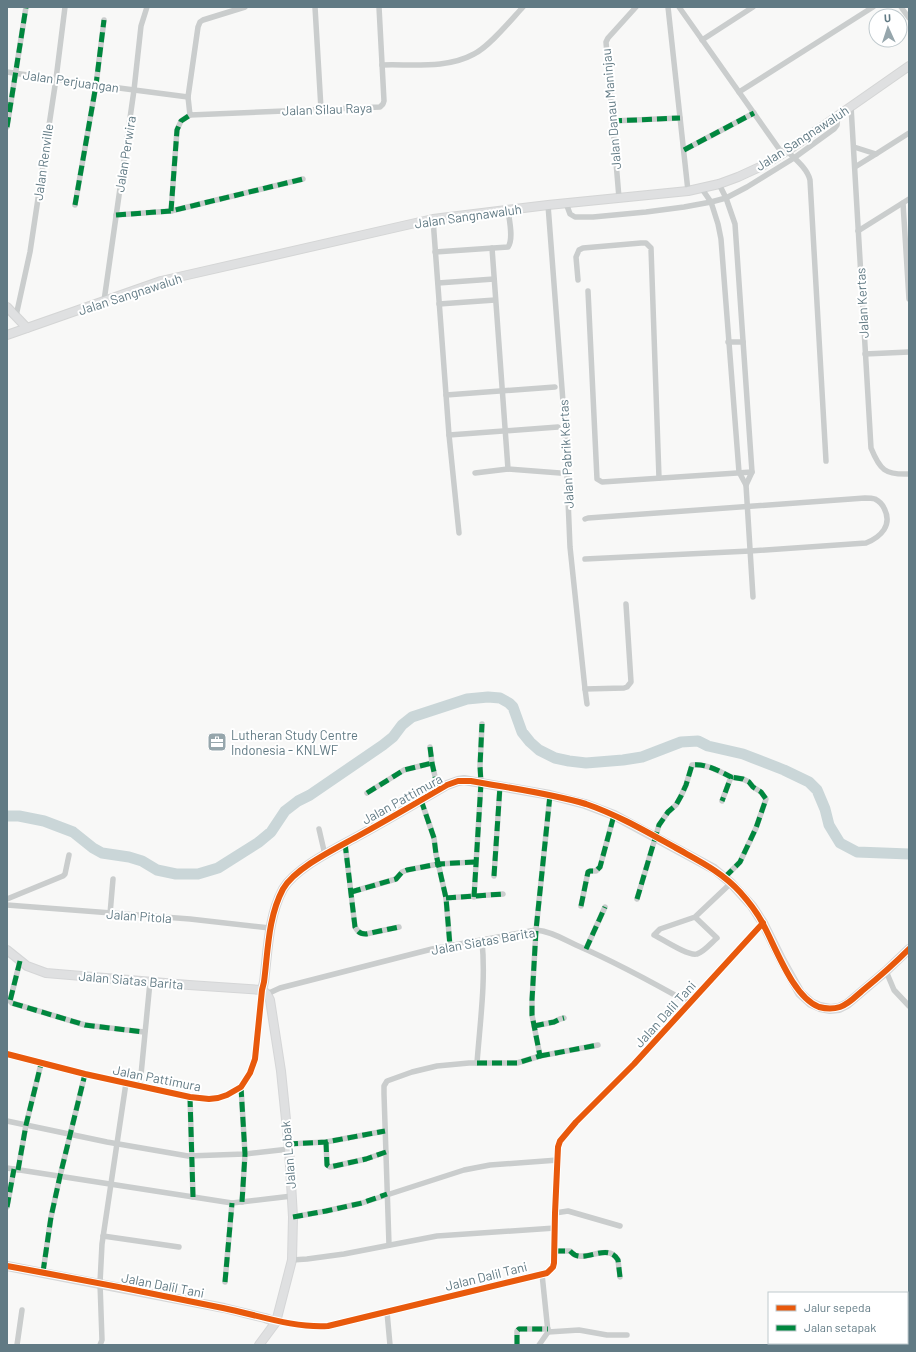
<svg xmlns="http://www.w3.org/2000/svg" width="916" height="1352" viewBox="0 0 916 1352" font-family="Barlow,sans-serif">
<style>
.lines{fill:none;stroke-linecap:round;stroke-linejoin:round}
.river{stroke:#cad6d8;stroke-width:11}
.secondary-casing{stroke:#d5d6d7;stroke-width:10}
.primary-casing{stroke:#d4d5d5;stroke-width:10}
.street{stroke:#cacdcd;stroke-width:5.5}
.secondary{stroke:#dfe0e1;stroke-width:8}
.primary{stroke:#dfe0e1;stroke-width:8}
.quiet{stroke:#00873e;stroke-width:5;stroke-dasharray:10 5;stroke-linecap:butt}
.cycleway-casing{stroke:#fff;stroke-width:8}
.cycleway{stroke:#e8590c;stroke-width:6}
.labels{text-anchor:middle;dominant-baseline:central;stroke-width:4;stroke-linejoin:round;paint-order:stroke}
.street-label{font-size:13px;fill:#617a84;stroke:#fff}
.poi-label{font-size:13px;fill:#617a84;stroke:#fff;text-anchor:start}
</style>
<rect width="100%" height="100%" fill="#f8f8f7"/>
<g class="lines">
<path class="river" d="M 7,816 L 19,816 L 44,821 L 73,832 L 93,848 L 102,853 L 129,857 L 142,861 L 157,870 L 176,874 L 198,874 L 218,868 L 259,842 L 271,832 L 285,811 L 298,801 L 310,795 L 383,745 L 393,737 L 402,725 L 412,717 L 467,699 L 488,697 L 500,698 L 509,703 L 513,707 L 522,732 L 530,742 L 539,750 L 555,758 L 569,761 L 586,763 L 623,760 L 642,757 L 681,742 L 698,741 L 708,746 L 743,754 L 784,770 L 809,782 L 817,790 L 825,809 L 829,825 L 840,843 L 857,852 L 909,854"/>
<defs>
<g id="secondary">
<path d="M 7,950 L 27,966 L 46,973 L 189,985 L 262,990"/>
<path d="M 262,990 L 264,982 C 268,951 268,917 283,889 C 296,867 337,848 360,835 C 389,819 418,802 447,785 L 458,781 L 464,780 L 550,795 L 585,804 L 614,815 L 714,869 L 731,883 L 752,906 L 763,923 L 782,961 L 800,993 L 811,1003 L 820,1007 L 830,1009 L 839,1008 L 847,1004 L 886,971 L 909,949"/>
<path d="M 7,1266 L 224,1308 L 265,1318 L 276,1322"/>
<path d="M 259,1345 L 276,1322 L 292,1260 L 293,1217 L 289,1149 L 281,1071 L 270,1000 L 267,994 L 262,990"/>
</g>
<g id="primary">
<path d="M 7,307 L 27,328"/>
<path d="M 7,335 L 161,281 L 433,219 L 548,205 L 688,191 L 719,184 L 738,177 L 762,166 L 793,147 L 909,66"/>
</g>
</defs>
<use href="#secondary" class="secondary-casing"/>
<use href="#primary" class="primary-casing"/>
<g class="street">
<path d="M 245,7 L 203,20 L 200,22 L 198,27 L 188,97 L 190,115 L 380,107 L 383,104 L 384,101 L 379,7"/>
<path d="M 315,7 L 321,109"/>
<path d="M 668,7 L 688,191"/>
<path d="M 679,7 L 782,153"/>
<path d="M 901,7 L 909,18"/>
<path d="M 702,40 L 753,7"/>
<path d="M 382,65 C 412,64 447,69 474,54 C 489,47 511,20 523,7"/>
<path d="M 7,72 L 96,85 L 188,97"/>
<path d="M 739,92 L 873,7"/>
<path d="M 851,106 L 871,448 C 880,470 885,475 909,474"/>
<path d="M 612,121 L 680,118"/>
<path d="M 7,127 L 26,7"/>
<path d="M 854,147 L 876,154 L 909,133"/>
<path d="M 684,150 L 754,113"/>
<path d="M 787,151 C 795,159 807,168 810,180 L 826,461"/>
<path d="M 855,167 L 876,154"/>
<path d="M 719,184 L 726,198 L 735,224 L 752,472 L 746,485 L 753,597"/>
<path d="M 702,189 L 711,202 L 718,224 L 721,239 L 739,472 L 746,485"/>
<path d="M 619,198 L 606,42 L 608,38 L 636,7"/>
<path d="M 566,203 L 570,214 L 575,217 L 593,217 L 646,212 L 684,207 L 711,202 L 726,198 L 747,187 L 794,158 L 834,129 L 837,125 L 838,115"/>
<path d="M 903,203 L 909,299"/>
<path d="M 75,205 L 96,85 L 104,20"/>
<path d="M 548,205 L 565,428 L 570,547 L 585,689 L 587,704"/>
<path d="M 171,211 L 177,130 L 181,121 L 190,115"/>
<path d="M 116,215 L 171,211 L 303,179"/>
<path d="M 433,219 L 449,435 L 459,533"/>
<path d="M 858,231 L 909,199"/>
<path d="M 492,248 L 508,469 L 560,473"/>
<path d="M 435,252 L 508,247 C 514,239 509,219 508,210"/>
<path d="M 578,280 L 576,257 L 579,250 L 583,248 L 641,243 L 646,243 L 651,248 L 659,478"/>
<path d="M 438,283 L 494,279"/>
<path d="M 588,291 L 597,479 L 602,482 L 752,472"/>
<path d="M 104,301 L 134,90 L 141,26 L 147,7"/>
<path d="M 439,304 L 495,300"/>
<path d="M 16,316 L 30,252 L 56,79 L 65,7"/>
<path d="M 728,342 L 743,342"/>
<path d="M 865,354 L 909,352"/>
<path d="M 446,395 L 555,387"/>
<path d="M 449,435 L 558,427"/>
<path d="M 475,473 L 508,469"/>
<path d="M 585,519 L 588,518 L 865,498 C 868,498 872,498 875,499 C 879,501 882,504 884,508 C 893,525 881,537 866,543 L 750,551 L 585,559"/>
<path d="M 585,689 L 624,688 L 627,687 L 631,682 L 626,604"/>
<path d="M 430,747 L 432,763 L 438,790"/>
<path d="M 367,793 L 404,770 L 432,763"/>
<path d="M 421,800 L 434,838 L 436,854 L 446,898 L 450,946"/>
<path d="M 319,829 L 325,855"/>
<path d="M 345,843 L 355,927 C 358,932 360,934 366,934 L 399,927"/>
<path d="M 494,876 L 500,786"/>
<path d="M 725,877 L 740,862 L 756,828 L 766,799 L 761,792 L 753,787 L 749,782 L 743,779 L 731,777"/>
<path d="M 351,892 L 396,879 L 402,872 L 407,870 L 438,864 L 476,862"/>
<path d="M 474,897 L 481,783 L 480,766 L 482,724"/>
<path d="M 446,898 L 503,894"/>
<path d="M 7,899 L 63,876 L 65,874 L 69,855"/>
<path d="M 637,899 L 659,825 L 668,812 L 676,805 L 681,796 L 686,785 L 692,765 C 705,763 719,771 731,777 L 722,801"/>
<path d="M 7,905 L 190,919 L 270,928"/>
<path d="M 581,906 L 588,872 L 590,871 L 596,871 L 600,867 L 614,815"/>
<path d="M 110,914 L 113,879"/>
<path d="M 695,917 L 717,938 C 711,943 704,952 697,954 C 689,957 662,939 654,935 L 660,929 L 695,917 L 731,883"/>
<path d="M 586,949 L 605,907"/>
<path d="M 20,961 L 10,1001 L 12,1003 L 85,1025 L 144,1032"/>
<path d="M 886,971 L 894,990 L 909,1006"/>
<path d="M 267,994 L 280,988 L 432,949 L 536,930 C 550,931 563,939 576,945 C 615,962 652,982 689,1003"/>
<path d="M 534,1026 L 554,1022 L 560,1019 L 564,1018"/>
<path d="M 7,1054 L 85,1074 L 190,1097 L 209,1099 L 218,1098 L 227,1095 L 241,1087 L 250,1073 L 255,1059 L 262,990"/>
<path d="M 540,1056 L 598,1045"/>
<path d="M 477,1063 C 480,1022 486,981 482,941"/>
<path d="M 140,1085 L 150,982"/>
<path d="M 241,1087 L 245,1154 L 242,1202"/>
<path d="M 190,1097 L 193,1197"/>
<path d="M 7,1121 L 107,1142 L 188,1156 L 245,1154 L 289,1149"/>
<path d="M 326,1142 L 327,1165 L 330,1167 L 366,1159 L 386,1152"/>
<path d="M 288,1144 L 326,1142 L 385,1131"/>
<path d="M 7,1168 L 232,1203 L 292,1196"/>
<path d="M 18,1170 L 26,1125 L 41,1064"/>
<path d="M 7,1207 L 14,1169"/>
<path d="M 555,1213 L 568,1211 L 620,1226"/>
<path d="M 293,1217 L 326,1211 L 362,1203 L 464,1170 L 490,1165 L 558,1160"/>
<path d="M 103,1236 L 179,1247"/>
<path d="M 389,1245 L 384,1094 L 384,1086 L 387,1081 L 412,1072 L 437,1066 L 469,1063 L 517,1063 L 540,1056 L 532,1015 L 532,1000 L 536,930 L 550,795"/>
<path d="M 555,1251 L 570,1251 C 571,1252 573,1254 575,1255 C 588,1261 608,1243 618,1260 L 620,1277"/>
<path d="M 292,1260 L 307,1259 L 344,1254 L 437,1236 L 555,1228"/>
<path d="M 43,1272 L 51,1217 L 60,1176 L 85,1074"/>
<path d="M 225,1282 L 232,1203"/>
<path d="M 387,1312 L 390,1345"/>
<path d="M 276,1322 L 306,1326 L 328,1326 L 542,1274 L 551,1270 L 554,1263 L 555,1213 L 558,1147 L 560,1141 L 576,1122 L 634,1064 L 763,923"/>
<path d="M 548,1332 L 579,1330 L 607,1335 L 627,1335"/>
<path d="M 17,1345 L 22,1310"/>
<path d="M 100,1345 L 102,1340 L 100,1283 L 102,1244 L 126,1083"/>
<path d="M 517,1345 L 517,1331 L 519,1329 L 548,1329"/>
<path d="M 539,1345 L 548,1332 L 542,1274"/>
</g>
<use href="#secondary" class="secondary"/>
<use href="#primary" class="primary"/>
<g class="quiet">
<path d="M 612,121 L 680,118"/>
<path d="M 7,127 L 26,7"/>
<path d="M 684,150 L 754,113"/>
<path d="M 75,205 L 96,85 L 104,20"/>
<path d="M 171,211 L 177,130 L 181,121 L 190,115"/>
<path d="M 116,215 L 171,211 L 303,179"/>
<path d="M 430,747 L 432,763 L 438,790"/>
<path d="M 367,793 L 404,770 L 432,763"/>
<path d="M 421,800 L 434,838 L 436,854 L 446,898 L 450,946"/>
<path d="M 345,843 L 355,927 C 358,932 360,934 366,934 L 399,927"/>
<path d="M 494,876 L 500,786"/>
<path d="M 725,877 L 740,862 L 756,828 L 766,799 L 761,792 L 753,787 L 749,782 L 743,779 L 731,777"/>
<path d="M 351,892 L 396,879 L 402,872 L 407,870 L 438,864 L 476,862"/>
<path d="M 474,897 L 481,783 L 480,766 L 482,724"/>
<path d="M 446,898 L 503,894"/>
<path d="M 637,899 L 659,825 L 668,812 L 676,805 L 681,796 L 686,785 L 692,765 C 705,763 719,771 731,777 L 722,801"/>
<path d="M 581,906 L 588,872 L 590,871 L 596,871 L 600,867 L 614,815"/>
<path d="M 586,949 L 605,907"/>
<path d="M 20,961 L 10,1001 L 12,1003 L 85,1025 L 144,1032"/>
<path d="M 534,1026 L 554,1022 L 560,1019 L 564,1018"/>
<path d="M 540,1056 L 598,1045"/>
<path d="M 477,1063 L 517,1063 L 540,1056 L 532,1015 L 532,1000 L 536,930 L 550,795"/>
<path d="M 241,1087 L 245,1154 L 242,1202"/>
<path d="M 190,1097 L 193,1197"/>
<path d="M 326,1142 L 327,1165 L 330,1167 L 366,1159 L 386,1152"/>
<path d="M 288,1144 L 326,1142 L 385,1131"/>
<path d="M 18,1170 L 26,1125 L 41,1064"/>
<path d="M 7,1207 L 14,1169"/>
<path d="M 293,1217 L 326,1211 L 362,1203 L 387,1194"/>
<path d="M 555,1251 L 570,1251 C 571,1252 573,1254 575,1255 C 588,1261 608,1243 618,1260 L 620,1277"/>
<path d="M 43,1272 L 51,1217 L 60,1176 L 85,1074"/>
<path d="M 225,1282 L 232,1203"/>
<path d="M 517,1345 L 517,1331 L 519,1329 L 548,1329"/>
</g>
<defs>
<g id="cycleway">
<path d="M 7,1054 L 85,1074 L 190,1097 L 209,1099 L 218,1098 L 227,1095 L 241,1087 L 250,1073 L 255,1059 L 262,990 L 264,982 C 268,951 268,917 283,889 C 296,867 337,848 360,835 C 389,819 418,802 447,785 L 458,781 L 471,781 C 509,788 549,793 586,804 C 618,815 647,832 676,848 C 699,861 722,872 740,892 C 749,902 757,912 763,924 C 776,948 793,997 819,1007 C 826,1009 834,1009 840,1007 C 849,1004 855,997 862,991 C 878,978 894,964 909,949"/>
<path d="M 7,1266 C 79,1279 151,1293 223,1308 C 258,1315 292,1328 328,1326 L 547,1273 L 553,1267 L 554,1263 L 555,1213 L 558,1147 L 560,1141 L 576,1122 L 634,1064 L 763,923"/>
</g>
</defs>
<use href="#cycleway" class="cycleway-casing"/>
<use href="#cycleway" class="cycleway"/>
</g>
<defs>
<symbol id="office-square" viewBox="-11 -11 22 22"><rect x="-9" y="-9" width="18" height="18" rx="4" fill="#96a6ac" stroke="#fff"/><path d="M-6-3h4V-5.5h4V-3h4V5H-6ZM-1-4.5V-3h2v-1.5ZM-6 0V1H6V0Z" fill="#fff"/></symbol>
</defs>
<g fill-rule="evenodd">
<use href="#office-square" x="206" y="731" width="22" height="22"/>
</g>
<g class="labels">
<g class="street-label">
<text transform="translate(71 81) rotate(8)">Jalan Perjuangan</text>
<text transform="translate(327 109) rotate(-2)">Jalan Silau Raya</text>
<text transform="translate(611 109) rotate(-95)">Jalan Danau Maninjau</text>
<text transform="translate(802 138) rotate(-33)">Jalan Sangnawaluh</text>
<text transform="translate(125 154) rotate(-81)">Jalan Perwira</text>
<text transform="translate(43 162) rotate(-82)">Jalan Renville</text>
<text transform="translate(468 216) rotate(-8)">Jalan Sangnawaluh</text>
<text transform="translate(130 294) rotate(-18)">Jalan Sangnawaluh</text>
<text transform="translate(862 303) rotate(-93)">Jalan Kertas</text>
<text transform="translate(566 454) rotate(-93)">Jalan Pabrik Kertas</text>
<text transform="translate(402 799) rotate(-29)">Jalan Pattimura</text>
<text transform="translate(139 916) rotate(4)">Jalan Pitola</text>
<text transform="translate(483 941) rotate(-10)">Jalan Siatas Barita</text>
<text transform="translate(131 980) rotate(5)">Jalan Siatas Barita</text>
<text transform="translate(665 1014) rotate(-48)">Jalan Dalil Tani</text>
<text transform="translate(157 1078) rotate(11)">Jalan Pattimura</text>
<text transform="translate(288 1155) rotate(-95)">Jalan Lobak</text>
<text transform="translate(486 1276) rotate(-14)">Jalan Dalil Tani</text>
<text transform="translate(163 1285) rotate(11)">Jalan Dalil Tani</text>
</g>
<g class="poi-label">
<text x="231" y="735">Lutheran Study Centre<tspan x="231" dy="15">Indonesia - KNLWF</tspan></text>
</g>
</g>
<rect width="916" height="1352" fill="none" stroke="#617a84" stroke-width="16"/>
<rect x="768" y="1292" width="140" height="52" fill="#ffffff" stroke="#c0cace"/>
<rect x="776" y="1305" width="20" height="6" fill="#e8590c" stroke="#c0cace"/>
<text x="804" y="1312" font-size="12" fill="#617a84">Jalur sepeda</text>
<rect x="776" y="1325" width="20" height="6" fill="#00873e" stroke="#c0cace"/>
<text x="804" y="1332" font-size="12" fill="#617a84">Jalan setapak</text>
<g transform="translate(888 28) rotate(357)"><circle r="19" fill="#ffffff" stroke="#c0cace"/>
<path d="M0-3L7 15L0 10L-7 15Z" fill="#96a6ac"/>
<text y="-6" font-size="11" font-weight="bold" text-anchor="middle" fill="#617a84">U</text>
</g>
</svg>
